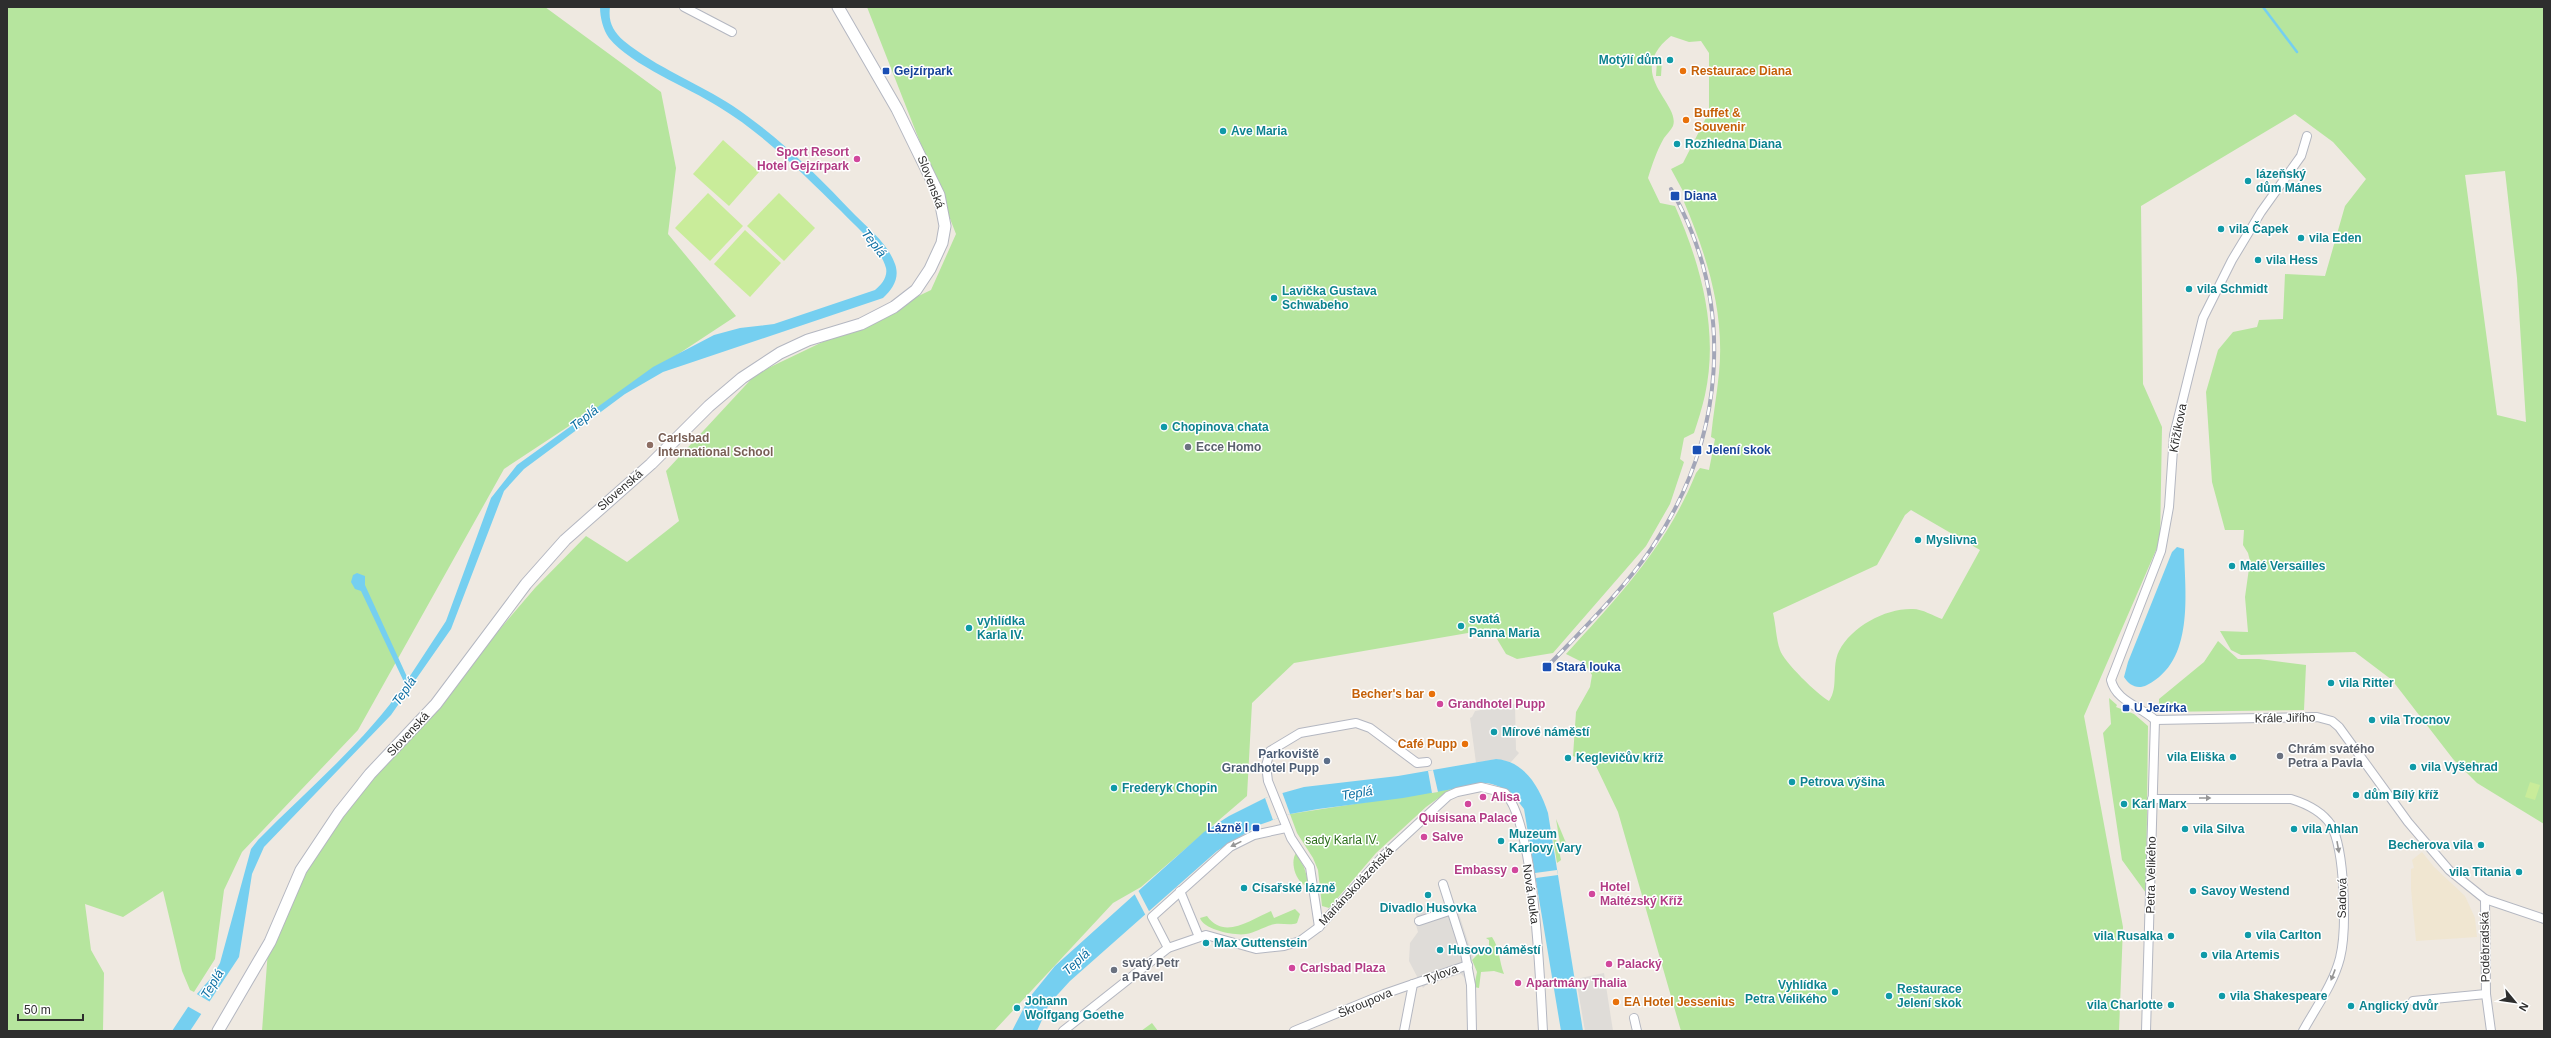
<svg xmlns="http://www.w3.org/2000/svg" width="2551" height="1038" viewBox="0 0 2551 1038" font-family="Helvetica,sans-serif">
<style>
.education{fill:#f0e6d1}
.green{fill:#b6e59e;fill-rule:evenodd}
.pitch{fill:#c9ec9a}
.plaza{fill:#dfdcd8}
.water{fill:#75cff0}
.pier{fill:#efe9e1}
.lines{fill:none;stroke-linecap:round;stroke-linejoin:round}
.stream{stroke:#75cff0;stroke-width:2.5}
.street-casing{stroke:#b4b7c1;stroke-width:10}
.secondary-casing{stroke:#b4b7c1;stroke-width:13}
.street{stroke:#fff;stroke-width:8}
.secondary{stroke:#fff;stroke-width:11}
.rail-casing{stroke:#a3a6b8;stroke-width:4}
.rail{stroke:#fff;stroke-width:2.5;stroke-dasharray:8;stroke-linecap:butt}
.oneway{fill:#969696}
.culture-dot{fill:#0f9aa8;stroke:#fff;stroke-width:1.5}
.transit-dot{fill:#1a4fb4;stroke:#fff;stroke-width:1.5}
.food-dot{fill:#e8710a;stroke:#fff;stroke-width:1.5}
.hotel-dot{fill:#d1479c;stroke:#fff;stroke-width:1.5}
.education-dot{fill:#8d6e63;stroke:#fff;stroke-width:1.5}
.worship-dot{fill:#6b7280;stroke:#fff;stroke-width:1.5}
.service-dot{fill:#5c6f8a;stroke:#fff;stroke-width:1.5}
.labels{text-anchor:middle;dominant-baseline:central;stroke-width:3;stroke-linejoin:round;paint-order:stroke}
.culture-label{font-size:12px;font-weight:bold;fill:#0d838f;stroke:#fff;text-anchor:start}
.transit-label{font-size:12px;font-weight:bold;fill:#164399;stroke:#fff;text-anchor:start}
.food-label{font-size:12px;font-weight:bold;fill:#c56008;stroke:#fff;text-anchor:start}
.hotel-label{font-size:12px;font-weight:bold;fill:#b23c85;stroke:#fff;text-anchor:start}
.street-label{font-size:12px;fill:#2e2e2e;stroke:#fff}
.education-label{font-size:12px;font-weight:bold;fill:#785e54;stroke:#fff;text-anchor:start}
.worship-label{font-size:12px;font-weight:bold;fill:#5b616d;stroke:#fff;text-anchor:start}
.service-label{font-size:12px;font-weight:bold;fill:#4e5e75;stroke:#fff;text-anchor:end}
.park-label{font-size:12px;fill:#2c6e1b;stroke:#fff}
.water-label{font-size:13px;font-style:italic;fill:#0d6fa3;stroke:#fff}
</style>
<rect width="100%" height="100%" fill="#efe9e1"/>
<path class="education" d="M 2422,852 L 2434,867 L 2465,896 L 2475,918 L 2477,937 L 2416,941 L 2411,889 L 2411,869 L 2414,868 L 2412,860 Z"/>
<g class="green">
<path d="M 7,7 L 545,7 L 661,92 L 676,168 L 668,234 L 736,316 L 504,469 L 358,730 L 242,852 L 224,890 L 215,959 L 194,992 L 190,990 L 182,971 L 163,891 L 123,917 L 85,904 L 91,950 L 104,973 L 103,1031 L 7,1031 Z"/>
<path d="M 867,7 L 2544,7 L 2544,824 L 2477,783 L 2453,759 L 2392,680 L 2355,652 L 2241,655 L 2231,650 L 2220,631 L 2248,632 L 2245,597 L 2250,561 L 2248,553 L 2243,545 L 2244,530 L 2225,530 L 2212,482 L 2206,392 L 2218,350 L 2233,332 L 2257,327 L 2259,320 L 2283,319 L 2285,274 L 2325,276 L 2345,206 L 2366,179 L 2333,142 L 2295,114 L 2141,206 L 2143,384 L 2162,427 L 2160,541 L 2084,716 L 2123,927 L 2119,1031 L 1681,1031 L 1618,812 L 1595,764 L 1573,756 L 1576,712 L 1590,687 L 1592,675 L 1584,663 L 1566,654 C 1618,597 1667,546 1696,473 L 1700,468 L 1709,470 L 1715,439 L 1711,437 C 1713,415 1717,394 1719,373 C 1725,313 1707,256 1684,202 L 1684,193 L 1671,169 L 1683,163 L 1709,112 L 1709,53 L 1701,41 L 1689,42 L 1671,36 C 1623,74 1681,103 1673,126 C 1671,130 1667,134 1664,138 C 1657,150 1652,165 1648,178 L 1660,203 L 1675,206 C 1701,265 1719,331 1705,395 C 1702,408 1698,421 1694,433 L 1684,438 L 1680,459 L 1684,462 L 1670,504 L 1646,546 L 1553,653 L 1517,659 L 1506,654 L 1491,629 L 1294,663 L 1252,703 L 1247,796 L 1141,887 L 1113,903 L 994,1031 L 262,1031 L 268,950 L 311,850 L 535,588 L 586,536 L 627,562 L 679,521 L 666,471 L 756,374 L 931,290 L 956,234 ZM 2505,171 L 2517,278 L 2526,422 L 2497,415 L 2465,175 ZM 1911,510 L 1980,550 L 1942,619 C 1934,616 1922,609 1913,609 C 1886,608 1852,626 1839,651 C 1831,667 1839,687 1829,701 C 1818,695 1783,661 1780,650 C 1776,639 1776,625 1773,613 L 1877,565 L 1905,515 Z"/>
<path d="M 1662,60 L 1661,76 L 1656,76 L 1657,61 Z"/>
<path d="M 2218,641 L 2238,659 L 2259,659 L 2306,665 L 2304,710 L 2159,712 L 2159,699 L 2204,662 Z"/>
<path d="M 2109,698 L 2117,705 L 2116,707 L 2134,714 L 2148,726 L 2146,893 L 2122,860 L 2103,733 L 2111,724 Z"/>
<path d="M 1451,789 L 1426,807 L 1376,853 L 1329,908 L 1322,906 L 1318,870 L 1313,858 L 1297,833 L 1290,814 Z"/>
<path d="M 1556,819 L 1566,843 L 1565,848 L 1560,843 Z"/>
<path d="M 1553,838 L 1557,841 L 1561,860 L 1557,863 Z"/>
<path d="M 1296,853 L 1304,867 L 1310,887 C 1297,886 1289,863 1296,853 Z"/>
<path d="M 1295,909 L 1300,914 L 1297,923 C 1290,926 1283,923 1275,924 C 1265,926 1255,933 1246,934 C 1235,936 1204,930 1200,918 L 1207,916 C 1224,940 1250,920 1271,911 L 1274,918 Z"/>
<path d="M 1492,937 C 1500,949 1499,961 1504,974 L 1494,971 L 1481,972 L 1479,988 L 1474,987 L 1477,972 L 1472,960 L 1479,953 L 1489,949 L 1489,940 L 1486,938 Z"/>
<path d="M 1152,1023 L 1158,1031 L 1141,1031 Z"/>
</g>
<g class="pitch">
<path d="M 723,140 L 759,172 L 729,206 L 693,174 Z"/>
<path d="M 708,193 L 743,226 L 710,261 L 675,228 Z"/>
<path d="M 779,193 L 815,228 L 784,261 L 747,226 Z"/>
<path d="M 745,230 L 781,263 L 750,297 L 714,264 Z"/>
<path d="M 2530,782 L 2540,785 L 2535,800 L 2525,797 Z"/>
</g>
<g class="plaza">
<path d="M 1515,704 L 1516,750 L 1519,753 L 1511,762 L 1496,759 L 1476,763 L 1470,718 L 1472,717 L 1475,711 Z"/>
<path d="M 1425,905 L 1431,905 L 1433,913 L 1447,908 L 1458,911 L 1473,957 L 1465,978 L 1461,974 L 1426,985 L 1423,988 L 1409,961 L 1410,943 L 1418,932 L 1414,918 L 1417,918 L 1415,910 Z"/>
<path d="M 1604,973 L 1613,1031 L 1585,1031 L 1576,979 Z"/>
</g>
<g class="water">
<path d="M 600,7 L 610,7 C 608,22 613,31 624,41 C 657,68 698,83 733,106 C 779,137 817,175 855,215 C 869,229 888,244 895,264 C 900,278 893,289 883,298 L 663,372 L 625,394 L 524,469 L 504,491 L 451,629 L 391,715 L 264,847 L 252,874 L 239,957 L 190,1031 L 172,1031 L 196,995 L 212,977 L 220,963 L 251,849 L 258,840 C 308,789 364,743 405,684 L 361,591 L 355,589 L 351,582 L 353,575 L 357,573 L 365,576 L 365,585 L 408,679 L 446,621 L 491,498 L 517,465 L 653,367 L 714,335 L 740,328 L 774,324 L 875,290 C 881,285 888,277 886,268 C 879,245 857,228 841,211 C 803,174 765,135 719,107 C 688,87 632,66 609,38 C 603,30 600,17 600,7 Z"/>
<path d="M 2177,547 L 2184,549 C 2185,594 2195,661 2147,685 C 2137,690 2129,685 2124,677 L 2128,662 L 2172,552 Z"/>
<path d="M 1496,759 C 1525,761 1540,788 1548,813 L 1583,1031 L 1561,1031 L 1524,809 C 1513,794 1505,786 1486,783 L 1403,798 L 1318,809 L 1290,814 L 1259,825 L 1217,851 L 1070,981 L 1049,1004 L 1037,1031 L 1012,1031 L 1029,998 L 1055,966 L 1204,832 L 1229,816 L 1265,798 L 1304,787 L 1398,776 Z"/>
</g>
<g class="pier">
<path d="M 1433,770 L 1438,792 L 1432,793 L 1428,771 Z"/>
<path d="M 1282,792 L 1290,814 L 1273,820 L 1265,798 Z"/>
<path d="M 1557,870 L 1558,875 L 1536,878 L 1535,873 Z"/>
<path d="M 1138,890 L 1150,913 L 1146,916 L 1134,893 Z"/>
<path d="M 195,993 L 212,1003 L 203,1015 L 187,1006 Z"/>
</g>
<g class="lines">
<path class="stream" d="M 2263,7 L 2297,52"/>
<defs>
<g id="street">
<path d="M 684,7 L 732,32"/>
<path d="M 2155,720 C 2140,706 2116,701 2111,680 L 2161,551 L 2169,507 L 2174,435 L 2203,318 L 2232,260 L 2261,212 L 2301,156 L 2307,136"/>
<path d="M 2155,720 L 2317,717 L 2332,721 L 2339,727 L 2408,822 L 2449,870 L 2485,899 L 2544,919"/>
<path d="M 2152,799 L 2291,799 C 2307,804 2322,811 2331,825 C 2345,850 2347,930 2340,958 C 2333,985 2316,1007 2303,1031"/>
<path d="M 1443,884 L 1465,953 L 1471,985 L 1472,1031"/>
<path d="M 1180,891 L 1199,937"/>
<path d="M 2485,899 L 2486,994 L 2491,1031"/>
<path d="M 1419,921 L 1452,910"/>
<path d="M 1319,927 L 1310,867 L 1291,838 L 1268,781 L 1266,766 L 1270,751 L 1300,733 L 1356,723 L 1370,728 L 1417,763 L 1427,762"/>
<path d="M 1168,948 L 1152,917 L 1230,847 L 1254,835 L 1286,828"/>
<path d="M 2413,1001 L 2486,994"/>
<path d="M 1634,1018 L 1637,1031"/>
<path d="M 1063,1031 L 1168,948 L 1206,935 L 1256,949 L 1284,946 L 1300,941 L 1319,927 L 1382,857 L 1448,796 L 1457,792 L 1481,787 L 1505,793 C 1535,824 1540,983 1543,1031"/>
<path d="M 1294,1031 L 1384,994 L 1468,965"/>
<path d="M 1404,1031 L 1413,984"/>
<path d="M 2146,1031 L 2155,720"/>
</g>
<path id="secondary" d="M 218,1031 L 270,942 L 301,870 L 339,813 L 370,774 L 436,704 L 526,584 L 565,540 L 651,464 L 709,406 L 742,378 L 780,353 L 808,340 L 861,324 L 894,307 L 916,290 L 930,269 L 942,243 L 945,226 L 939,195 L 897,109 L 838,7"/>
</defs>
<use href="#street" class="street-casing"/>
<use href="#secondary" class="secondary-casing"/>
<use href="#street" class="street"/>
<use href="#secondary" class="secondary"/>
<defs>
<path id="rail" d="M 1547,667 C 1581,631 1624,589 1651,549 C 1725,440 1737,305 1671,189"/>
</defs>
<use href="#rail" class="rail-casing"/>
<use href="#rail" class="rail"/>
</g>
<defs><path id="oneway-solid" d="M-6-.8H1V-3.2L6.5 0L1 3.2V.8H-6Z"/></defs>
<g class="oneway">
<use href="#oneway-solid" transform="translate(2205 798)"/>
<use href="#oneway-solid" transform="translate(1236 844) rotate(154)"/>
<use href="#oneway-solid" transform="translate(2338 847) rotate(80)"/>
<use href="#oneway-solid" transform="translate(2333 975) rotate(111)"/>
</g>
<g class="culture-dot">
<circle cx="1670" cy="60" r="4"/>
<circle cx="1223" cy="131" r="4"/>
<circle cx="1677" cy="144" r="4"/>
<circle cx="2248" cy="181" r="4"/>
<circle cx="2221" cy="229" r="4"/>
<circle cx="2301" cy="238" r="4"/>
<circle cx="2258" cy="260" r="4"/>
<circle cx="2189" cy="289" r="4"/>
<circle cx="1274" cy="298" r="4"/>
<circle cx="1164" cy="427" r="4"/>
<circle cx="1918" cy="540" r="4"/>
<circle cx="2232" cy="566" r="4"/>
<circle cx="1461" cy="626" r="4"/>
<circle cx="969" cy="628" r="4"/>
<circle cx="2331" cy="683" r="4"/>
<circle cx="2372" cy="720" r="4"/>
<circle cx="1494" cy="732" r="4"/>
<circle cx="2233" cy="757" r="4"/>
<circle cx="1568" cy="758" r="4"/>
<circle cx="2413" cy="767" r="4"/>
<circle cx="1792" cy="782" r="4"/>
<circle cx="1114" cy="788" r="4"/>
<circle cx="2356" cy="795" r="4"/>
<circle cx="2124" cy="804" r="4"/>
<circle cx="2185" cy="829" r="4"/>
<circle cx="2294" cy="829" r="4"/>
<circle cx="1501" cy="841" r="4"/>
<circle cx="2481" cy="845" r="4"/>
<circle cx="2519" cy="872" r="4"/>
<circle cx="1244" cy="888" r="4"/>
<circle cx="2193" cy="891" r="4"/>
<circle cx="1428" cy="895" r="4"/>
<circle cx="2248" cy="935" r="4"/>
<circle cx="2171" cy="936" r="4"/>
<circle cx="1206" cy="943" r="4"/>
<circle cx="1440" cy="950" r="4"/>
<circle cx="2204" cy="955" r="4"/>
<circle cx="1835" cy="992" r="4"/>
<circle cx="1889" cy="996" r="4"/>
<circle cx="2222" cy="996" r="4"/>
<circle cx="2171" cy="1005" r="4"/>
<circle cx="2351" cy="1006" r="4"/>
<circle cx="1017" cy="1008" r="4"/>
</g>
<g class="transit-dot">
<rect x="882" y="67" width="8" height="8" rx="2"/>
<rect x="1670" y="191" width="10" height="10" rx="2"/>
<rect x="1692" y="445" width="10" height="10" rx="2"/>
<rect x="1542" y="662" width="10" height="10" rx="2"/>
<rect x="2122" y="704" width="8" height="8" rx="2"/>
<rect x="1252" y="824" width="8" height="8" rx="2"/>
</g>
<g class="food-dot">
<circle cx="1683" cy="71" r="4"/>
<circle cx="1686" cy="120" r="4"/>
<circle cx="1432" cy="694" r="4"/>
<circle cx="1465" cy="744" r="4"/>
<circle cx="1616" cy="1002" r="4"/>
</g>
<g class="hotel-dot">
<circle cx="857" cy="159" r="4"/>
<circle cx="1440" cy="704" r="4"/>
<circle cx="1483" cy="797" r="4"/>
<circle cx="1468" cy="804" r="4"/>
<circle cx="1424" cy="837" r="4"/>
<circle cx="1515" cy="870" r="4"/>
<circle cx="1592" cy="894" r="4"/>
<circle cx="1609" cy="964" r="4"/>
<circle cx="1292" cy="968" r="4"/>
<circle cx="1518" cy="983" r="4"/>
</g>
<circle class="education-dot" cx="650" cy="445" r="4"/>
<g class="worship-dot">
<circle cx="1188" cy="447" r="4"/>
<circle cx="2280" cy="756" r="4"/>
<circle cx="1114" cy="970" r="4"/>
</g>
<circle class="service-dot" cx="1327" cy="761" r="4"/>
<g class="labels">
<g class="culture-label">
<text x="1662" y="60" text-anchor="end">Motýlí dům</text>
<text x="1231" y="131">Ave Maria</text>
<text x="1685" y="144">Rozhledna Diana</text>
<text x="2256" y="174">lázeňský<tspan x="2256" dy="14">dům Mánes</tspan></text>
<text x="2229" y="229">vila Čapek</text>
<text x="2309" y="238">vila Eden</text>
<text x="2266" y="260">vila Hess</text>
<text x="2197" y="289">vila Schmidt</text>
<text x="1282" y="291">Lavička Gustava<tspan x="1282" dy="14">Schwabeho</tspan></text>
<text x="1172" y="427">Chopinova chata</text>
<text x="1926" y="540">Myslivna</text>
<text x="2240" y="566">Malé Versailles</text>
<text x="1469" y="619">svatá<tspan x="1469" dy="14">Panna Maria</tspan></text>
<text x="977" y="621">vyhlídka<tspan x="977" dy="14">Karla IV.</tspan></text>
<text x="2339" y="683">vila Ritter</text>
<text x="2380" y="720">vila Trocnov</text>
<text x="1502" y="732">Mírové náměstí</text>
<text x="2225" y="757" text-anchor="end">vila Eliška</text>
<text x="1576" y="758">Keglevičův kříž</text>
<text x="2421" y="767">vila Vyšehrad</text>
<text x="1800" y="782">Petrova výšina</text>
<text x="1122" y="788">Frederyk Chopin</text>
<text x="2364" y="795">dům Bílý kříž</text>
<text x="2132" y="804">Karl Marx</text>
<text x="2193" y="829">vila Silva</text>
<text x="2302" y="829">vila Ahlan</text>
<text x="1509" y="834">Muzeum<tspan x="1509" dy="14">Karlovy Vary</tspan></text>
<text x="2473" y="845" text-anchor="end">Becherova vila</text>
<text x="2511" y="872" text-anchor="end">vila Titania</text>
<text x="1252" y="888">Císařské lázně</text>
<text x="2201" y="891">Savoy Westend</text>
<text x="1428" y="908" text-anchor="middle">Divadlo Husovka</text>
<text x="2256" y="935">vila Carlton</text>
<text x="2163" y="936" text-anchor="end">vila Rusalka</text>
<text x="1214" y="943">Max Guttenstein</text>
<text x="1448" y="950">Husovo náměstí</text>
<text x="2212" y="955">vila Artemis</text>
<text x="1827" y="985" text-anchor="end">Vyhlídka<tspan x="1827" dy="14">Petra Velikého</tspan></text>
<text x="1897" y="989">Restaurace<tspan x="1897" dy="14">Jelení skok</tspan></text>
<text x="2230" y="996">vila Shakespeare</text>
<text x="1025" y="1001">Johann<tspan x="1025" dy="14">Wolfgang Goethe</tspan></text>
<text x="2163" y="1005" text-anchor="end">vila Charlotte</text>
<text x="2359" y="1006">Anglický dvůr</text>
</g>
<g class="transit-label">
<text x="894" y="71">Gejzírpark</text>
<text x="1684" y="196">Diana</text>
<text x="1706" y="450">Jelení skok</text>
<text x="1556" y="667">Stará louka</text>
<text x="2134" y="708">U Jezírka</text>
<text x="1248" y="828" text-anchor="end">Lázně I</text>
</g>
<g class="food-label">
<text x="1691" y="71">Restaurace Diana</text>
<text x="1694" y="113">Buffet &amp;<tspan x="1694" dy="14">Souvenir</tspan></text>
<text x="1424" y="694" text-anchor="end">Becher's bar</text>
<text x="1457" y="744" text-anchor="end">Café Pupp</text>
<text x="1624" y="1002">EA Hotel Jessenius</text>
</g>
<g class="hotel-label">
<text x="849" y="152" text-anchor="end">Sport Resort<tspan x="849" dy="14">Hotel Gejzírpark</tspan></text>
<text x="1448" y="704">Grandhotel Pupp</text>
<text x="1491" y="797">Alisa</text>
<text x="1468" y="818" text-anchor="middle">Quisisana Palace</text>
<text x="1432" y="837">Salve</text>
<text x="1507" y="870" text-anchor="end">Embassy</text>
<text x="1600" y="887">Hotel<tspan x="1600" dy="14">Maltézský Kříž</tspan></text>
<text x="1617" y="964">Palacký</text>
<text x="1300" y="968">Carlsbad Plaza</text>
<text x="1526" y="983">Apartmány Thalia</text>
</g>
<g class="street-label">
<text transform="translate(931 182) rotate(69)">Slovenská</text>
<text transform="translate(2178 428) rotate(-79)">Křižíkova</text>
<text transform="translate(620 490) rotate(-41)">Slovenská</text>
<text transform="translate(2285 718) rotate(-1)">Krále Jiřího</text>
<text transform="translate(408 734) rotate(-47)">Slovenská</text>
<text transform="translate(2151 875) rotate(-89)">Petra Velikého</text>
<text transform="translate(1356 886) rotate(-47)">Mariánskolázeňská</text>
<text transform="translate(1531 894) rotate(82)">Nová louka</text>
<text transform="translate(2342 898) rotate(-89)">Sadová</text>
<text transform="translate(2485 947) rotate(-91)">Poděbradská</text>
<text transform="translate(1441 974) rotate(-20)">Tylova</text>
<text transform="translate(1365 1003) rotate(-23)">Škroupova</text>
</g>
<g class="education-label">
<text x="658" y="438">Carlsbad<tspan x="658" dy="14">International School</tspan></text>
</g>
<g class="worship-label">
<text x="1196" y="447">Ecce Homo</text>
<text x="2288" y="749">Chrám svatého<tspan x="2288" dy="14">Petra a Pavla</tspan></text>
<text x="1122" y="963">svatý Petr<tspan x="1122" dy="14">a Pavel</tspan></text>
</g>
<g class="service-label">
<text x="1319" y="754">Parkoviště<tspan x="1319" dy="14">Grandhotel Pupp</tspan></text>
</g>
<g class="park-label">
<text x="1342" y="840">sady Karla IV.</text>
</g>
<g class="water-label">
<text transform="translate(874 243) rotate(52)">Teplá</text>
<text transform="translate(584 418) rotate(-38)">Teplá</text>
<text transform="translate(404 691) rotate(-55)">Teplá</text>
<text transform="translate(1357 793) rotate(-9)">Teplá</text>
<text transform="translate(1076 962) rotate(-43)">Teplá</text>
<text transform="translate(212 984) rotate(-59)">Teplá</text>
</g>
</g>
<rect width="2551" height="1038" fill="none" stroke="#2e2e2e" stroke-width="16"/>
<g transform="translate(2515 1002) rotate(119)" stroke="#ffffff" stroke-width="3" paint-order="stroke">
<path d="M0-3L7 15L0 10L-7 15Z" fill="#2e2e2e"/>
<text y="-6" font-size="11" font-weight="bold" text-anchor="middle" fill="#2e2e2e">N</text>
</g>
<path d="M18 1014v6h65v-6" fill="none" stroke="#2e2e2e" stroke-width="2"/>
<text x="24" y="1014" font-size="12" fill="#2e2e2e" stroke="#ffffff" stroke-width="3" paint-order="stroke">50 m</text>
</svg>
